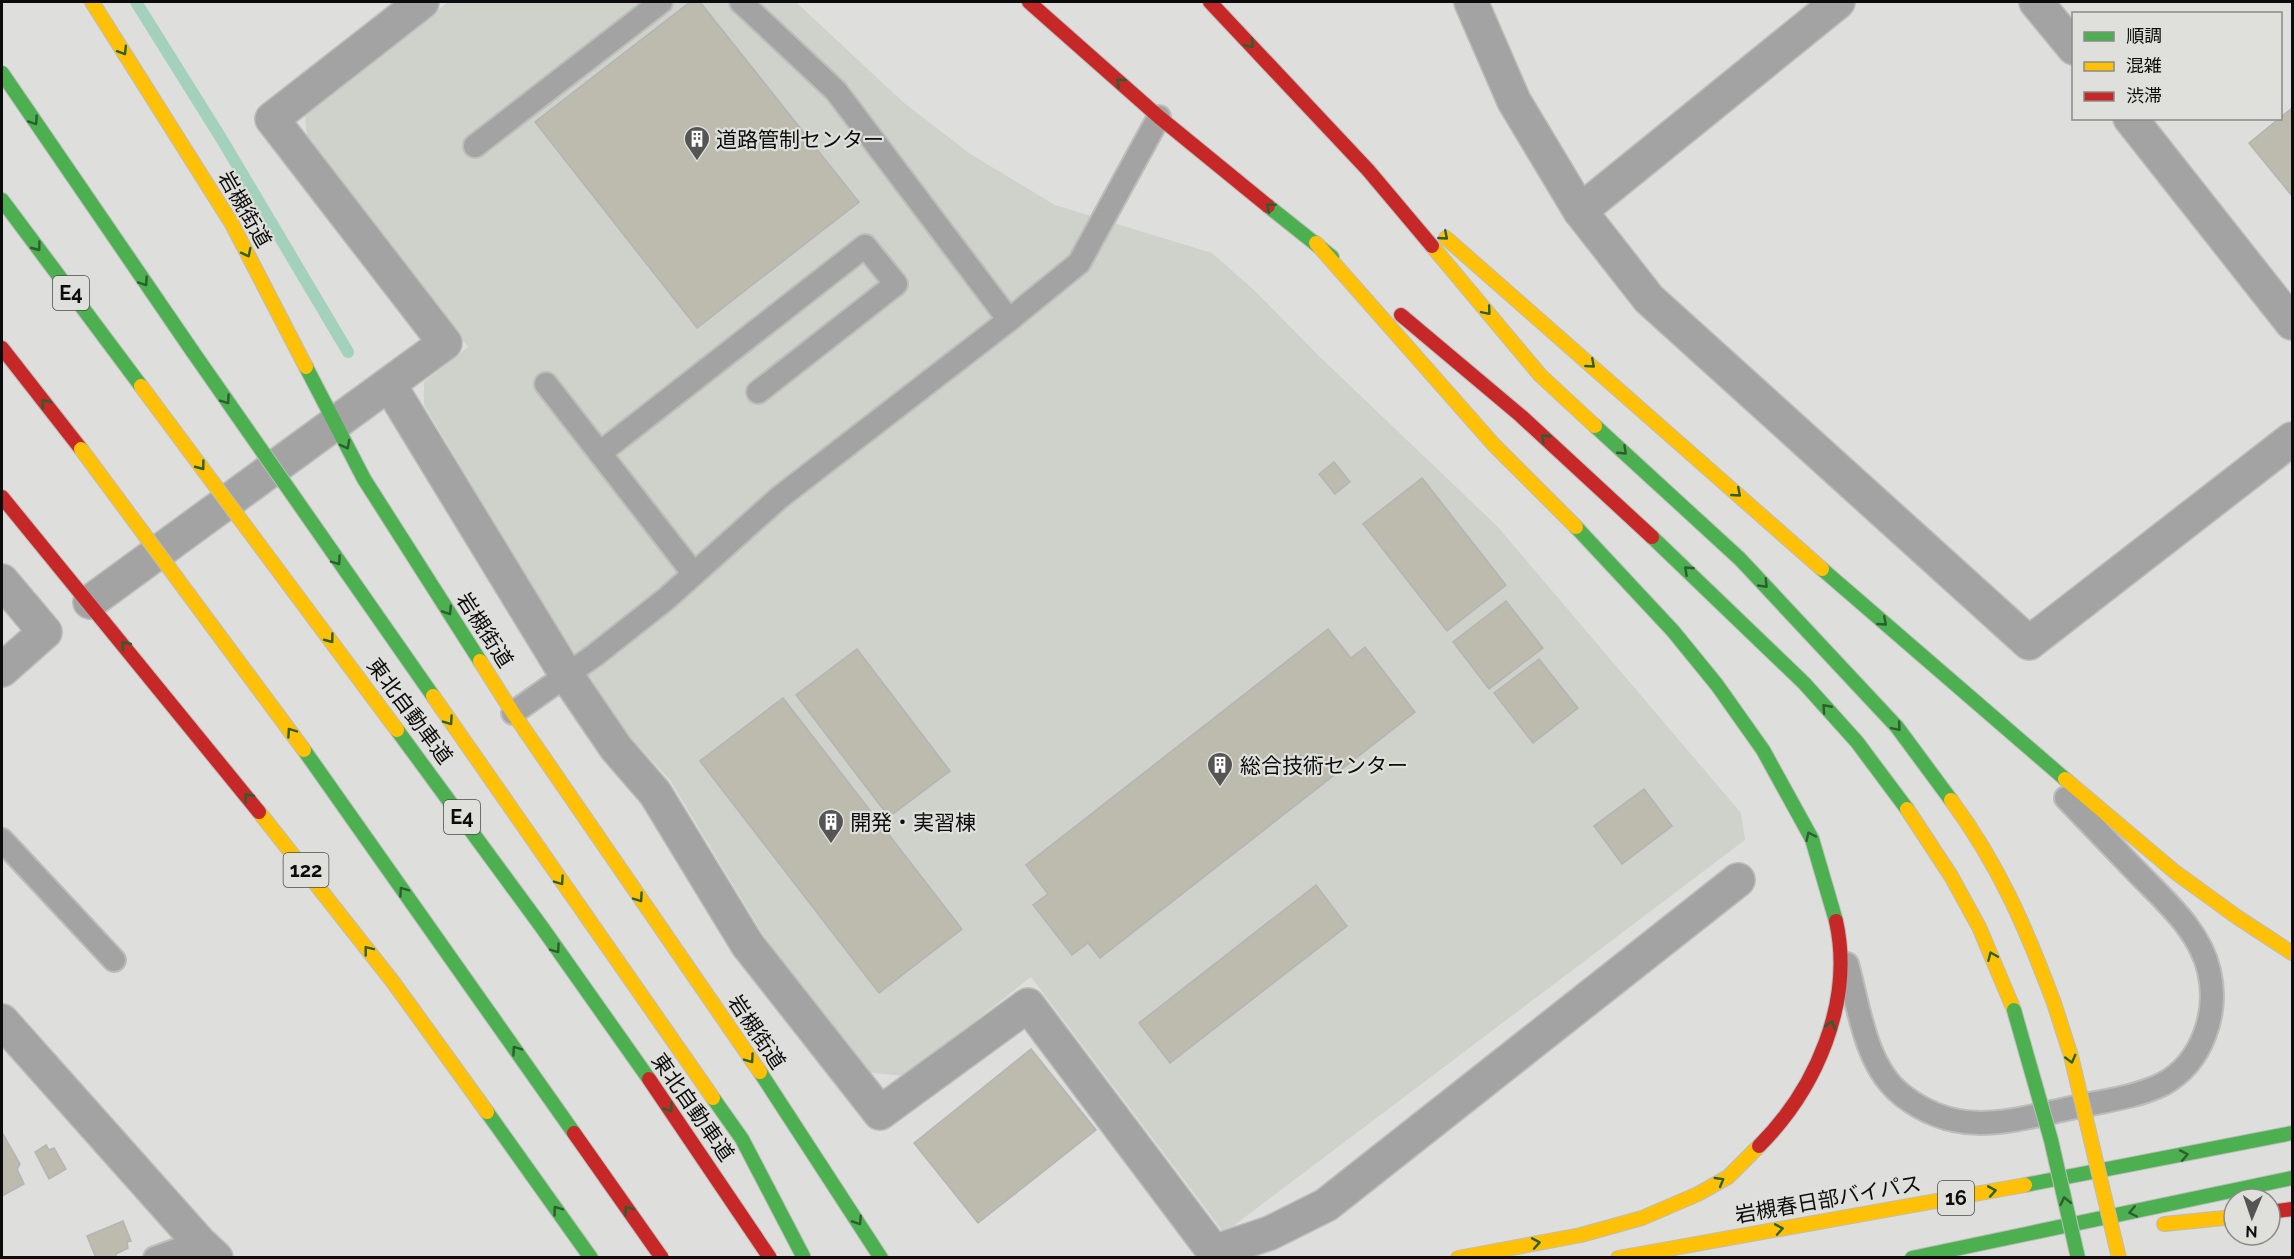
<svg xmlns="http://www.w3.org/2000/svg" width="2294" height="1259" viewBox="0 0 2294 1259" font-family="Raleway,'Noto Sans JP',sans-serif">
<style>
.built{fill:#cfd2cb}
.lines{fill:none;stroke-linecap:round;stroke-linejoin:round}
.stream{stroke:#a3d1bb;stroke-width:12}
.building{fill:#bcbbae;stroke:#b4b4b3;stroke-width:1.5}
.lane-casing{stroke:#bcbdbb;stroke-width:26}
.street-casing{stroke:#bcbdbb;stroke-width:36}
.fast-casing{stroke:#bcbdbb;stroke-width:16}
.slow-casing{stroke:#bcbdbb;stroke-width:16}
.jam-casing{stroke:#bcbdbb;stroke-width:16}
.lane{stroke:#a2a3a2;stroke-width:22}
.street{stroke:#a2a3a2;stroke-width:33}
.fast{stroke:#4caf50;stroke-width:14}
.slow{stroke:#ffc107;stroke-width:14}
.jam{stroke:#c62828;stroke-width:14}
.fast-bridge-casing{stroke:#bcbdbb;stroke-width:16;stroke-linecap:butt}
.slow-bridge-casing{stroke:#bcbdbb;stroke-width:16;stroke-linecap:butt}
.jam-bridge-casing{stroke:#bcbdbb;stroke-width:16;stroke-linecap:butt}
.fast-bridge{stroke:#4caf50;stroke-width:14}
.slow-bridge{stroke:#ffc107;stroke-width:14}
.jam-bridge{stroke:#c62828;stroke-width:14}
.oneway{stroke:#2c5e2e}
.labels{text-anchor:middle;dominant-baseline:central;stroke-width:4.5;stroke-linejoin:round;paint-order:stroke}
.shield{fill:#dfe0dc;stroke:#4b4c4a;stroke-width:1.5}
.shield-label{font-size:20px;font-weight:bold;fill:#0b0c0b}
.poi-label{font-size:21px;fill:#0b0c0b;stroke:#dfe0dc;text-anchor:start}
.street-label{font-size:21px;fill:#0b0c0b;stroke:#dfe0dc}
</style>
<rect width="100%" height="100%" fill="#dedfdd"/>
<path class="built" d="M 448,2 L 796,2 L 903,102 L 969,153 L 1055,205 L 1212,253 L 1254,290 L 1319,356 L 1497,526 L 1741,813 L 1745,840 L 1224,1233 L 1031,977 L 905,1076 L 862,1072 L 762,933 L 670,780 L 620,727 L 560,633 L 424,405 L 424,382 L 468,347 L 307,140 L 305,115 Z"/>
<g class="lines">
<path class="stream" d="M 136,2 L 221,138 L 348,352"/>
</g>
<g class="building">
<path d="M 690,2 L 700,2 L 859,202 L 697,328 L 535,122 Z"/>
<path d="M 2292,108 L 2292,196 L 2249,143 Z"/>
<path d="M 1334,462 L 1350,482 L 1335,494 L 1319,474 Z"/>
<path d="M 1422,478 L 1506,585 L 1447,631 L 1363,524 Z"/>
<path d="M 1506,601 L 1543,648 L 1489,689 L 1453,642 Z"/>
<path d="M 1328,629 L 1351,658 L 1365,647 L 1415,712 L 1100,958 L 1088,943 L 1072,955 L 1033,905 L 1048,894 L 1026,865 Z"/>
<path d="M 857,649 L 950,771 L 889,817 L 796,695 Z"/>
<path d="M 1539,659 L 1578,708 L 1533,743 L 1494,693 Z"/>
<path d="M 783,698 L 962,929 L 879,993 L 700,761 Z"/>
<path d="M 1644,789 L 1672,826 L 1622,864 L 1594,826 Z"/>
<path d="M 1316,885 L 1347,926 L 1170,1063 L 1139,1023 Z"/>
<path d="M 1031,1049 L 1096,1130 L 978,1223 L 914,1143 Z"/>
<path d="M 2,1134 L 3,1134 L 20,1164 L 17,1169 L 24,1184 L 2,1196 Z"/>
<path d="M 46,1145 L 49,1150 L 54,1148 L 66,1169 L 49,1179 L 35,1152 Z"/>
<path d="M 123,1221 L 131,1241 L 127,1242 L 128,1248 L 116,1254 L 116,1258 L 96,1258 L 87,1236 Z"/>
</g>
<g class="lines">
<defs>
<g id="lane">
<path d="M 741,2 L 836,91 L 1009,320"/>
<path d="M 475,146 L 661,2"/>
<path d="M 546,384 L 694,574"/>
<path d="M 600,453 L 865,246 L 896,284 L 758,392"/>
<path d="M 513,713 L 595,655 L 666,599 L 780,497 L 1009,320 L 1079,263 L 1159,117"/>
<path d="M 2,840 L 114,960"/>
<path d="M 1847,964 C 1859,1007 1865,1066 1902,1095 C 1958,1139 2009,1121 2071,1108 C 2101,1101 2135,1098 2163,1084 C 2202,1063 2219,1013 2209,971 C 2200,930 2163,899 2135,870 C 2112,846 2089,822 2066,798"/>
<path d="M 155,1258 L 199,1242"/>
</g>
<g id="street">
<path d="M 1471,2 L 1514,101 L 1580,211 L 1649,299 L 2029,643 L 2292,439"/>
<path d="M 2036,2 L 2074,48"/>
<path d="M 2130,118 L 2292,323"/>
<path d="M 1580,211 L 1838,2"/>
<path d="M 389,384 L 567,676 L 616,748 L 655,793 L 747,944 L 880,1113 L 1028,1005 L 1214,1252 L 1215,1258"/>
<path d="M 2,581 L 45,632 L 2,670"/>
<path d="M 90,602 L 445,343 L 272,119 L 422,2"/>
<path d="M 2,1021 L 199,1242 L 216,1258"/>
<path d="M 1214,1252 L 1270,1233 L 1326,1205 L 1738,880"/>
</g>
<g id="fast">
<path d="M 2,73 L 193,352"/>
<path d="M 2,200 L 141,386"/>
<path d="M 1268,206 L 1332,257"/>
<path d="M 306,367 L 364,479 L 480,661"/>
<path d="M 1595,426 L 1740,559 L 1897,727 L 1951,800"/>
<path d="M 1576,527 L 1673,631 L 1717,685 L 1763,750 L 1812,839 L 1836,921"/>
<path d="M 1652,537 L 1804,683 L 1857,742 L 1907,809"/>
<path d="M 1822,569 L 2065,779"/>
<path d="M 760,1072 L 881,1258"/>
<path d="M 487,1112 L 591,1258"/>
<path d="M 2025,1185 L 2292,1133"/>
<path d="M 1912,1258 L 2292,1178"/>
</g>
<g id="slow">
<path d="M 92,2 L 232,224 L 306,367"/>
<path d="M 1446,238 L 1822,569"/>
<path d="M 1316,243 L 1494,445 L 1576,527"/>
<path d="M 1432,246 L 1540,375 L 1595,426"/>
<path d="M 480,661 L 513,713 L 760,1072"/>
<path d="M 2065,779 L 2175,872 L 2237,917 L 2292,953"/>
<path d="M 1951,800 C 1999,865 2026,928 2054,1003"/>
<path d="M 1907,809 L 1951,876 L 1979,927 L 2014,1010"/>
<path d="M 259,812 L 393,982 L 487,1112"/>
<path d="M 2164,1224 L 2234,1217"/>
<path d="M 1458,1258 L 1581,1235 L 1642,1218 L 1698,1194 L 1728,1177 L 1759,1146"/>
<path d="M 1618,1258 L 2025,1185"/>
</g>
<g id="jam">
<path d="M 1029,2 L 1159,117 L 1268,206"/>
<path d="M 1210,2 L 1368,170 L 1432,246"/>
<path d="M 1401,315 L 1521,416 L 1652,537"/>
<path d="M 2,348 L 81,449"/>
<path d="M 2,497 L 259,812"/>
<path d="M 1759,1146 C 1816,1089 1854,1002 1836,921"/>
<path d="M 2270,1212 L 2292,1209"/>
</g>
</defs>
<use href="#lane" class="lane-casing"/>
<use href="#street" class="street-casing"/>
<use href="#fast" class="fast-casing"/>
<use href="#slow" class="slow-casing"/>
<use href="#jam" class="jam-casing"/>
<use href="#lane" class="lane"/>
<use href="#street" class="street"/>
<use href="#fast" class="fast"/>
<use href="#slow" class="slow"/>
<use href="#jam" class="jam"/>
<defs>
<g id="fast-bridge">
<path d="M 193,352 L 433,696"/>
<path d="M 397,730 L 541,926 L 649,1079"/>
<path d="M 304,750 L 574,1133"/>
<path d="M 2014,1010 L 2051,1140 L 2078,1258"/>
<path d="M 713,1098 L 742,1139 L 804,1258"/>
</g>
<g id="slow-bridge">
<path d="M 141,386 L 397,730"/>
<path d="M 81,449 L 304,750"/>
<path d="M 433,696 L 713,1098"/>
<path d="M 2054,1003 L 2071,1056 L 2119,1258"/>
</g>
<g id="jam-bridge">
<path d="M 649,1079 L 770,1258"/>
<path d="M 574,1133 L 662,1258"/>
</g>
</defs>
<use href="#fast-bridge" class="fast-bridge-casing"/>
<use href="#slow-bridge" class="slow-bridge-casing"/>
<use href="#jam-bridge" class="jam-bridge-casing"/>
<use href="#fast-bridge" class="fast-bridge"/>
<use href="#slow-bridge" class="slow-bridge"/>
<use href="#jam-bridge" class="jam-bridge"/>
</g>
<defs><path id="oneway-chevron" d="M-2-3.5L2.5 0L-2 3.5" fill="none" stroke-width="1.6" stroke-linecap="round" stroke-linejoin="round" transform="scale(1.5)"/></defs>
<g class="oneway">
<use href="#oneway-chevron" transform="translate(1250 44) rotate(47)"/>
<use href="#oneway-chevron" transform="translate(123 51) rotate(58)"/>
<use href="#oneway-chevron" transform="translate(1120 82) rotate(-138)"/>
<use href="#oneway-chevron" transform="translate(34 121) rotate(56)"/>
<use href="#oneway-chevron" transform="translate(1270 207) rotate(-141)"/>
<use href="#oneway-chevron" transform="translate(1444 236) rotate(41)"/>
<use href="#oneway-chevron" transform="translate(37 247) rotate(53)"/>
<use href="#oneway-chevron" transform="translate(247 253) rotate(63)"/>
<use href="#oneway-chevron" transform="translate(144 282) rotate(56)"/>
<use href="#oneway-chevron" transform="translate(1487 311) rotate(50)"/>
<use href="#oneway-chevron" transform="translate(1591 364) rotate(41)"/>
<use href="#oneway-chevron" transform="translate(226 400) rotate(55)"/>
<use href="#oneway-chevron" transform="translate(45 403) rotate(-128)"/>
<use href="#oneway-chevron" transform="translate(1545 438) rotate(-137)"/>
<use href="#oneway-chevron" transform="translate(346 445) rotate(62)"/>
<use href="#oneway-chevron" transform="translate(1623 451) rotate(43)"/>
<use href="#oneway-chevron" transform="translate(201 466) rotate(53)"/>
<use href="#oneway-chevron" transform="translate(1737 493) rotate(41)"/>
<use href="#oneway-chevron" transform="translate(337 561) rotate(55)"/>
<use href="#oneway-chevron" transform="translate(1688 570) rotate(-137)"/>
<use href="#oneway-chevron" transform="translate(1764 584) rotate(46)"/>
<use href="#oneway-chevron" transform="translate(448 611) rotate(57)"/>
<use href="#oneway-chevron" transform="translate(1883 622) rotate(41)"/>
<use href="#oneway-chevron" transform="translate(330 639) rotate(53)"/>
<use href="#oneway-chevron" transform="translate(125 645) rotate(-129)"/>
<use href="#oneway-chevron" transform="translate(1826 708) rotate(-132)"/>
<use href="#oneway-chevron" transform="translate(449 721) rotate(55)"/>
<use href="#oneway-chevron" transform="translate(1897 727) rotate(50)"/>
<use href="#oneway-chevron" transform="translate(291 732) rotate(-125)"/>
<use href="#oneway-chevron" transform="translate(248 797) rotate(-129)"/>
<use href="#oneway-chevron" transform="translate(1810 836) rotate(-115)"/>
<use href="#oneway-chevron" transform="translate(560 881) rotate(55)"/>
<use href="#oneway-chevron" transform="translate(403 891) rotate(-125)"/>
<use href="#oneway-chevron" transform="translate(639 898) rotate(55)"/>
<use href="#oneway-chevron" transform="translate(556 949) rotate(55)"/>
<use href="#oneway-chevron" transform="translate(368 950) rotate(-128)"/>
<use href="#oneway-chevron" transform="translate(1992 956) rotate(-113)"/>
<use href="#oneway-chevron" transform="translate(1831 1025) rotate(-73)"/>
<use href="#oneway-chevron" transform="translate(516 1050) rotate(-125)"/>
<use href="#oneway-chevron" transform="translate(750 1059) rotate(55)"/>
<use href="#oneway-chevron" transform="translate(2071 1059) rotate(75)"/>
<use href="#oneway-chevron" transform="translate(669 1108) rotate(55)"/>
<use href="#oneway-chevron" transform="translate(2184 1155) rotate(-11)"/>
<use href="#oneway-chevron" transform="translate(1720 1181) rotate(-30)"/>
<use href="#oneway-chevron" transform="translate(1992 1191) rotate(-10)"/>
<use href="#oneway-chevron" transform="translate(2065 1201) rotate(-103)"/>
<use href="#oneway-chevron" transform="translate(557 1210) rotate(-126)"/>
<use href="#oneway-chevron" transform="translate(628 1210) rotate(-125)"/>
<use href="#oneway-chevron" transform="translate(2133 1212) rotate(168)"/>
<use href="#oneway-chevron" transform="translate(858 1221) rotate(57)"/>
<use href="#oneway-chevron" transform="translate(1779 1229) rotate(-10)"/>
<use href="#oneway-chevron" transform="translate(1536 1243) rotate(-10)"/>
</g>
<defs>
<symbol id="building-pin" viewBox="-11 -11 22 30"><path d="M0 17L-7.5 6A9.5 9.5 0 1 1 7.5 6Z" fill="#555654" stroke="#dfe0dc"/><path d="M-4-6H4V6H1V3H-1V6H-4ZM-2.5-4.3h1.7v1.8h-1.7ZM.8-4.3h1.7v1.8H.8ZM-2.5-1h1.7V.8h-1.7ZM.8-1h1.7V.8H.8Z" fill="#fff"/></symbol>
</defs>
<g fill-rule="evenodd">
<use href="#building-pin" x="682" y="124" width="30" height="40"/>
<use href="#building-pin" x="1205" y="750" width="30" height="40"/>
<use href="#building-pin" x="816" y="807" width="30" height="40"/>
</g>
<g class="labels">
<g class="shield">
<rect x="53" y="276" width="36" height="34" rx="4.5"/>
<rect x="444" y="800" width="36" height="34" rx="4.5"/>
<rect x="283.5" y="853" width="45" height="34" rx="4.5"/>
<rect x="1938" y="1181" width="36" height="34" rx="4.5"/>
</g>
<g class="shield-label">
<text x="71" y="293">E4</text>
<text x="462" y="817">E4</text>
<text x="306" y="870">122</text>
<text x="1956" y="1198">16</text>
</g>
<g class="poi-label">
<text x="716" y="139">道路管制センター</text>
<text x="1240" y="765">総合技術センター</text>
<text x="850" y="822">開発・実習棟</text>
</g>
<g class="street-label">
<text transform="translate(245 209) rotate(60)">岩槻街道</text>
<text transform="translate(485 630) rotate(57)">岩槻街道</text>
<text transform="translate(410 711) rotate(53)">東北自動車道</text>
<text transform="translate(757 1032) rotate(56)">岩槻街道</text>
<text transform="translate(693 1107) rotate(55)">東北自動車道</text>
<text transform="translate(1828 1199) rotate(-10)">岩槻春日部バイパス</text>
</g>
</g>
<rect width="2294" height="1259" fill="none" stroke="#0b0c0b" stroke-width="6"/>
<rect x="2072" y="12" width="210" height="108" fill="#dfe0dc" stroke="#8a8b88" stroke-width="1.5"/>
<rect x="2084" y="32" width="30" height="9" fill="#4caf50" stroke="#8a8b88" stroke-width="1.5"/>
<text x="2126" y="42" font-size="18" fill="#0b0c0b">順調</text>
<rect x="2084" y="62" width="30" height="9" fill="#ffc107" stroke="#8a8b88" stroke-width="1.5"/>
<text x="2126" y="72" font-size="18" fill="#0b0c0b">混雑</text>
<rect x="2084" y="92" width="30" height="9" fill="#c62828" stroke="#8a8b88" stroke-width="1.5"/>
<text x="2126" y="102" font-size="18" fill="#0b0c0b">渋滞</text>
<g transform="translate(2252 1217) rotate(182)"><circle r="28" fill="#dfe0dc" stroke="#8a8b88" stroke-width="1.5"/>
<path d="M0-4.5L10 22L0 15L-10 22Z" fill="#555654"/>
<text y="-9" font-size="16" font-weight="bold" text-anchor="middle" fill="#0b0c0b">N</text>
</g>
</svg>
